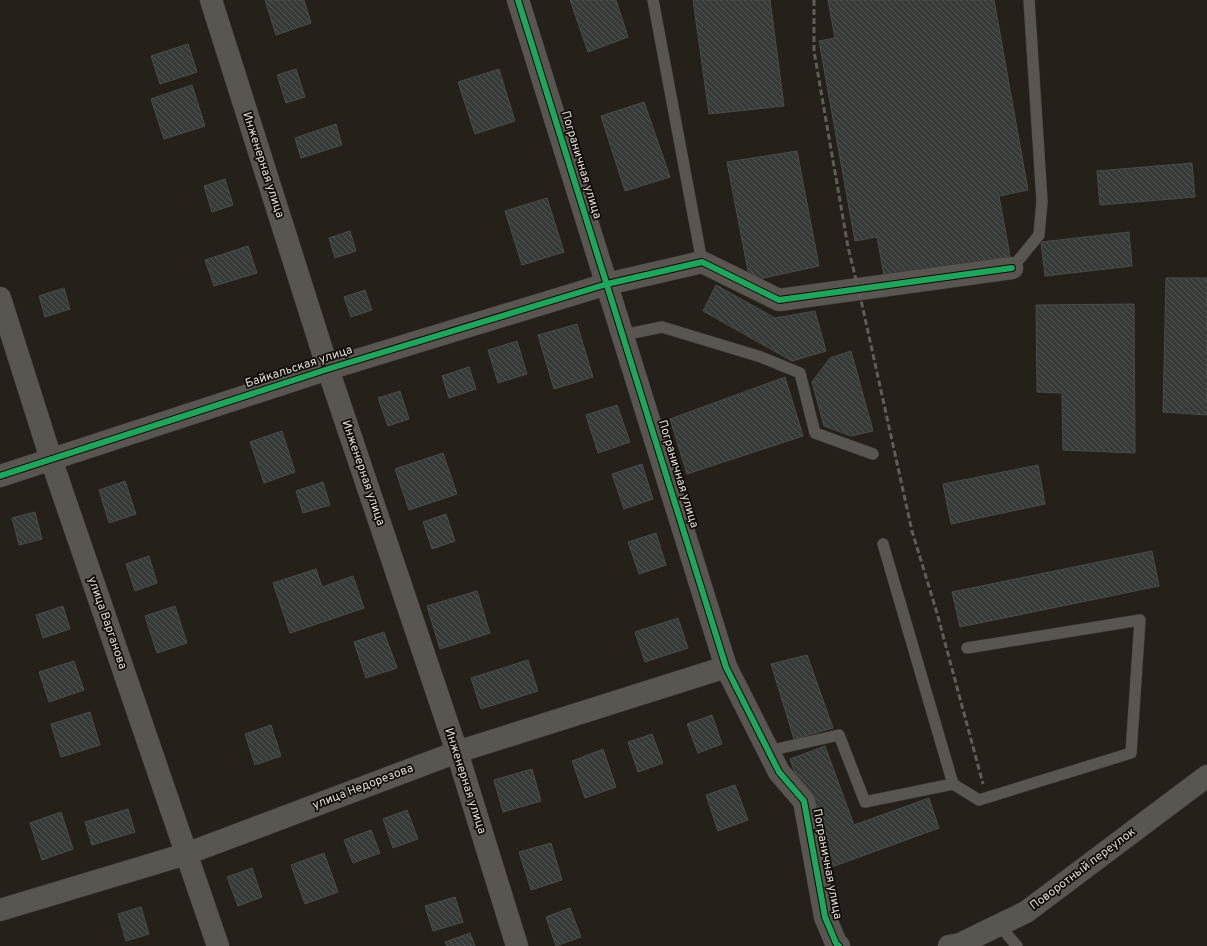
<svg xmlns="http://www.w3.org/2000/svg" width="1207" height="946" viewBox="0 0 1207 946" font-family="Overpass,sans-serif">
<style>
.building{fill:url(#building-back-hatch);stroke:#4a4c49}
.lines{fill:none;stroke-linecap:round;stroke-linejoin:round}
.service-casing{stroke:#403c37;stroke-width:12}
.minor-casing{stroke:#403c37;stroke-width:23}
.service{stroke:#595550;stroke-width:11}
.minor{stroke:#595550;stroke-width:22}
.rail{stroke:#605c57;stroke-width:3;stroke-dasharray:6 3;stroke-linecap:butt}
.cycleway-casing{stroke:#0f0b06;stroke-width:8}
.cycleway{stroke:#20a55d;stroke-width:6}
.labels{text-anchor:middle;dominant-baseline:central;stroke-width:3.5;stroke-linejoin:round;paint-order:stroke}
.street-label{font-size:12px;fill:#e1dbd4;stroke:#0f0b06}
</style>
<defs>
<pattern id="building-back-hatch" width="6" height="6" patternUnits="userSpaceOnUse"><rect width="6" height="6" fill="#363b38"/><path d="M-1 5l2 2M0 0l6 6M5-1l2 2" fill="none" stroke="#535754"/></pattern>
</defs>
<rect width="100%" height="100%" fill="#25201a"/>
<g class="building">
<path d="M 265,0 L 304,0 L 311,23 L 276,35 Z"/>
<path d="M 570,0 L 616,0 L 628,37 L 588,52 Z"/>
<path d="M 693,0 L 770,0 L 784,106 L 709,114 Z"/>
<path d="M 828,0 L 994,0 L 1028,190 L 999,196 L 1010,256 L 885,280 L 877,237 L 855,241 L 819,41 L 835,38 Z"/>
<path d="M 188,44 L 197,72 L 160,84 L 151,56 Z"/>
<path d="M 296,69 L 305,97 L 286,103 L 277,75 Z"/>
<path d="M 499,69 L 515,121 L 475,134 L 458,82 Z"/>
<path d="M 192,85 L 205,126 L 164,139 L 151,99 Z"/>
<path d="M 644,102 L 670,177 L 625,191 L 601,116 Z"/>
<path d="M 336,124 L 342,145 L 301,158 L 295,138 Z"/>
<path d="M 797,151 L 819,266 L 750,281 L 727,162 Z"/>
<path d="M 1192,163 L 1195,197 L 1100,205 L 1097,171 Z"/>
<path d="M 225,179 L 233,205 L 212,212 L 204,186 Z"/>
<path d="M 547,198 L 564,252 L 522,265 L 505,211 Z"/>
<path d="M 350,231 L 356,251 L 335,258 L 329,238 Z"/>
<path d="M 1129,232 L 1132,266 L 1045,276 L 1041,242 Z"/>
<path d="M 248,246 L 257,273 L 214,286 L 205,260 Z"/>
<path d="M 1166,278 L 1207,278 L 1207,415 L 1163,412 Z"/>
<path d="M 716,285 L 775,318 L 815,311 L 826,351 L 792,361 L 703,311 Z"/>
<path d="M 64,288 L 70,309 L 45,317 L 39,296 Z"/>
<path d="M 365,290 L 372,310 L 351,317 L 344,297 Z"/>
<path d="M 1134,304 L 1135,453 L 1063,450 L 1062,393 L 1037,392 L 1036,305 Z"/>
<path d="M 577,324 L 593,377 L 554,389 L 538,335 Z"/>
<path d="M 517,341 L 527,374 L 498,383 L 488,350 Z"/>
<path d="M 851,351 L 873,431 L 851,436 L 824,426 L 812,382 L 830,358 Z"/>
<path d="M 469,367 L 476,389 L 449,398 L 442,376 Z"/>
<path d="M 785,377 L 803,436 L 687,474 L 670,419 Z"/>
<path d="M 400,391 L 409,419 L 388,426 L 378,398 Z"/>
<path d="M 617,405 L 630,442 L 598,453 L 586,415 Z"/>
<path d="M 282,431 L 295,472 L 264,483 L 250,442 Z"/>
<path d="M 443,453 L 457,494 L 409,510 L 395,469 Z"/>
<path d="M 642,464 L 653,499 L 624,509 L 612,474 Z"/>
<path d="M 1038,465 L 1045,504 L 951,524 L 943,484 Z"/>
<path d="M 125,481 L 136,514 L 109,523 L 99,490 Z"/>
<path d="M 323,482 L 330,505 L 303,513 L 296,491 Z"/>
<path d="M 35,512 L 42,539 L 19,545 L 12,518 Z"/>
<path d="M 446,514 L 455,541 L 432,549 L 423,522 Z"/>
<path d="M 656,533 L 666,565 L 639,574 L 628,542 Z"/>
<path d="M 1152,551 L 1159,586 L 960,627 L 952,592 Z"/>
<path d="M 149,556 L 157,583 L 135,591 L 126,564 Z"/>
<path d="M 316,569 L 322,587 L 353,576 L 364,608 L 290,633 L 273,583 Z"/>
<path d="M 477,591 L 490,633 L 440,649 L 427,606 Z"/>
<path d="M 63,606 L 70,629 L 43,638 L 36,615 Z"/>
<path d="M 175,606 L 187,643 L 157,653 L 145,616 Z"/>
<path d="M 678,618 L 688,648 L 645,662 L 635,632 Z"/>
<path d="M 384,632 L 397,668 L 366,678 L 354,642 Z"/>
<path d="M 807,655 L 833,728 L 794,739 L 771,664 Z"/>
<path d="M 528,660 L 538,691 L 481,709 L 471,678 Z"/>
<path d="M 74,661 L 84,690 L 49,702 L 39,672 Z"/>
<path d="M 90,712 L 100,745 L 61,757 L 51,724 Z"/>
<path d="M 712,715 L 722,744 L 698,753 L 687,724 Z"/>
<path d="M 271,725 L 281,756 L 255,765 L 245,734 Z"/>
<path d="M 652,734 L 663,763 L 638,772 L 628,742 Z"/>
<path d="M 825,746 L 854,825 L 929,798 L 939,828 L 829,868 L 790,759 Z"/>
<path d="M 603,749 L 616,787 L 585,798 L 572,761 Z"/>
<path d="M 532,769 L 541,801 L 503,812 L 494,780 Z"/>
<path d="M 735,785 L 748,820 L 718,831 L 706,795 Z"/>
<path d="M 128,809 L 135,832 L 92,845 L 85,822 Z"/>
<path d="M 407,810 L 418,839 L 393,848 L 383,819 Z"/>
<path d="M 61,812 L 73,849 L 42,860 L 30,823 Z"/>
<path d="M 371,830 L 380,853 L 353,863 L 344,840 Z"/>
<path d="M 551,843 L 562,880 L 531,890 L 519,852 Z"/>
<path d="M 324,853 L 338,892 L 305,904 L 291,865 Z"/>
<path d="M 252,868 L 262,897 L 238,906 L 227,877 Z"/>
<path d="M 455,897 L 463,922 L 433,931 L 425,906 Z"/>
<path d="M 141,907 L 149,934 L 126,941 L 118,914 Z"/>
<path d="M 570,908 L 581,937 L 556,946 L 546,917 Z"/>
<path d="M 470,933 L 475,946 L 447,946 L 445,942 Z"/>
</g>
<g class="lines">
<defs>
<g id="service">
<path d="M 653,0 L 702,262"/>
<path d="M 1012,268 L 1039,235 L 1042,201 L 1029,0"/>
<path d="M 623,335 L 662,327 L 761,357 L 800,373 L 815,433 L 873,454"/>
<path d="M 883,544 L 953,784"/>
<path d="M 768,751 L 839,735 L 865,802 L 953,784 L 979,800 L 1131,753 L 1140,620 L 967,648"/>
<path d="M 999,925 L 1017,946"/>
</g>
<g id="minor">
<path d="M 211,0 L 328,369 L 457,752 L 517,946"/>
<path d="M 518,0 L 726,667 L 779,772 L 804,801 L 825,917 L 836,943 L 839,946"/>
<path d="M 0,298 L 51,459 L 218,946"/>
<path d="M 0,476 L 328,369 L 607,284 L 702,262 L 779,300 L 1012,268"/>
<path d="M 0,910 L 186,854 L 457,752 L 726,667"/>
<path d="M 949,946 L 960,944 L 1026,912 L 1207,776"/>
</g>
</defs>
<use href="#service" class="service-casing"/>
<use href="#minor" class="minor-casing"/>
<use href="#service" class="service"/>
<use href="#minor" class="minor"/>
<path class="rail" d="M 814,0 L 814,51 L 848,247 L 861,300 L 912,531 L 937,613 L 983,784"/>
<defs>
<g id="cycleway">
<path d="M 518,0 L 726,667 L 779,772 L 804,801 L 825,917 L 836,943 L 839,946"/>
<path d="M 0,476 L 328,369 L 607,284 L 702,262 L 779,300 L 1012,268"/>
</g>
</defs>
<use href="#cycleway" class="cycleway-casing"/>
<use href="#cycleway" class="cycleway"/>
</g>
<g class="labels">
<g class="street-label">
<text transform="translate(263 165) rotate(72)">Инженерная улица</text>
<text transform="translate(581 165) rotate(73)">Пограничная улица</text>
<text transform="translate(299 367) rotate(-18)">Байкальская улица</text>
<text transform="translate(363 473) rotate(71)">Инженерная улица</text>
<text transform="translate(678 474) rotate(73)">Пограничная улица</text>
<text transform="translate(107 623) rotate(71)">улица Варганова</text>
<text transform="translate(465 781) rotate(72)">Инженерная улица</text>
<text transform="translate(363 787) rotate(-21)">улица Недорезова</text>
<text transform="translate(827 864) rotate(79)">Пограничная улица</text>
<text transform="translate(1083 869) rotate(-37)">Поворотный переулок</text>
</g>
</g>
</svg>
